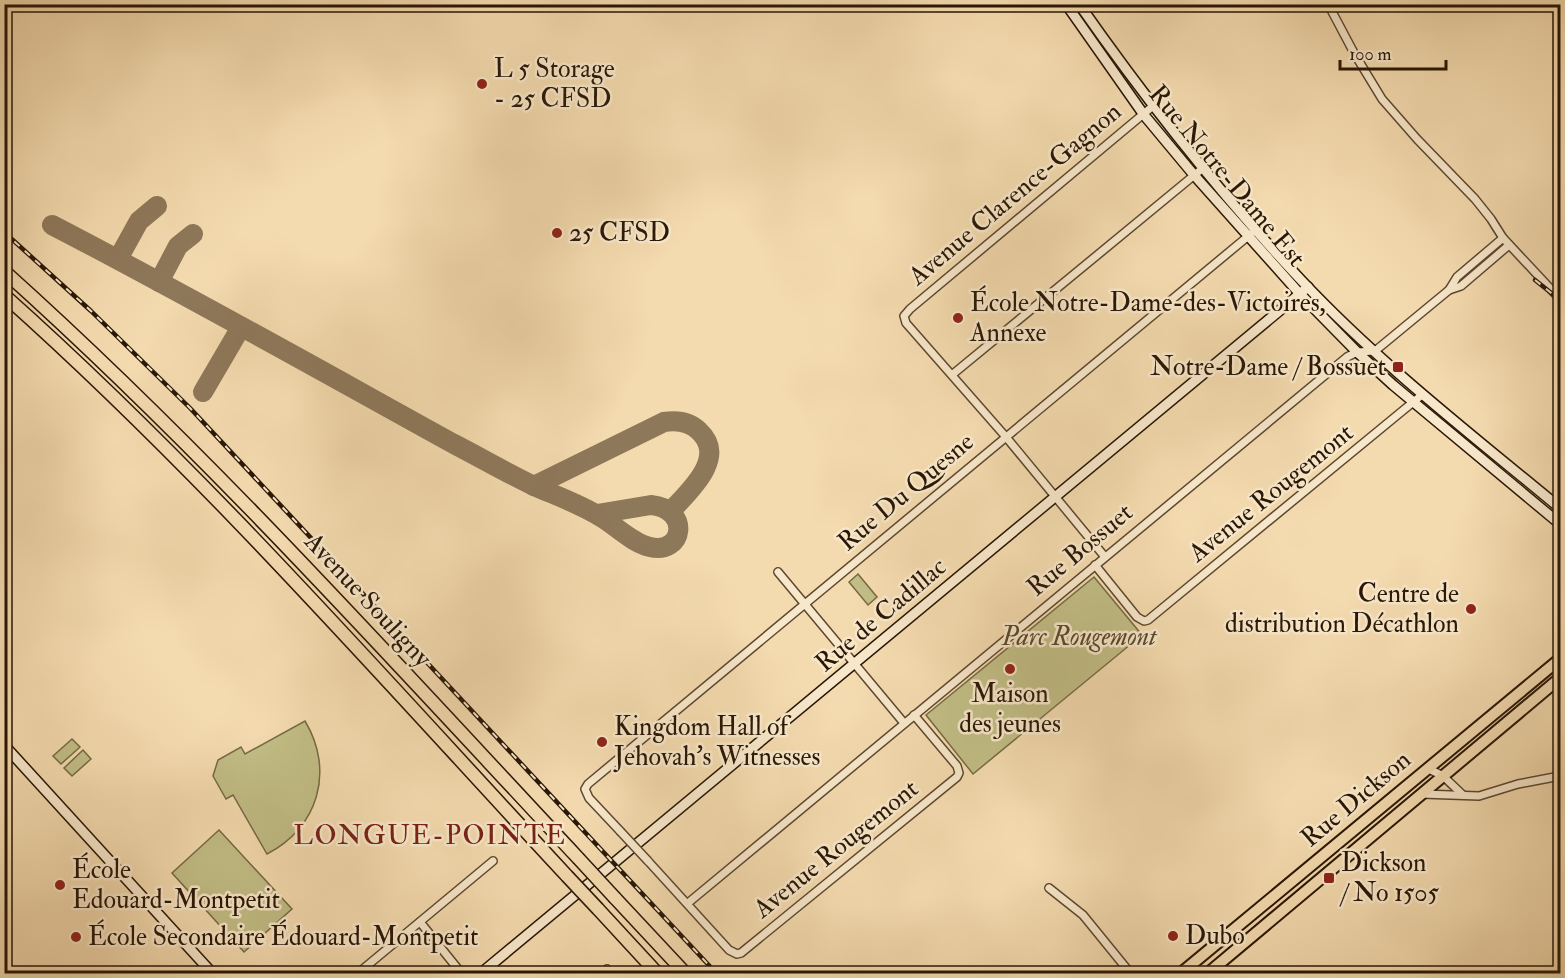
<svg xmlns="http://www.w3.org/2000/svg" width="1565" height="978" viewBox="0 0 1565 978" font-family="'IM FELL Double Pica',serif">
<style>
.green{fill:#c2be86;stroke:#766a46;stroke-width:1.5}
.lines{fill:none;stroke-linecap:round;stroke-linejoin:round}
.taxiway{stroke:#8e785a;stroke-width:20}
.street-casing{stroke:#5c4730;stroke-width:10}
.secondary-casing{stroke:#291605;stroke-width:12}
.primary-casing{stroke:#291605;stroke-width:14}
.highway-casing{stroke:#291605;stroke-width:15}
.street{stroke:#f8e8cb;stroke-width:7}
.secondary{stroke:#f8e8cb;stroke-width:9}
.primary{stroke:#f4dbaf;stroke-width:10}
.highway{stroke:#f4dbaf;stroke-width:12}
.rail-casing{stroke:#291605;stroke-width:4.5}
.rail{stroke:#f8e8cb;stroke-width:2;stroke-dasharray:7;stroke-linecap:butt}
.street-bridge-casing{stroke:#5c4730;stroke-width:10;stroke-linecap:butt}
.highway-bridge-casing{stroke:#291605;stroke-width:15;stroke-linecap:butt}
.street-bridge{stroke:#f8e8cb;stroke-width:7}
.highway-bridge{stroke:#f4dbaf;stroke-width:12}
.poi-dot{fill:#8f2418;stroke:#f8e8cb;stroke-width:2}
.labels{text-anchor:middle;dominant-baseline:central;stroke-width:5;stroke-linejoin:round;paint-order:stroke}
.poi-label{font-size:26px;fill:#291605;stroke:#f8e8cb;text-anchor:start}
.street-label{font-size:26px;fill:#291605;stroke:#f8e8cb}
.park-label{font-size:26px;font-style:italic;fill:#57482c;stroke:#f8e8cb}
.neighbourhood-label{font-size:27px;letter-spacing:1.5px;fill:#7a1f14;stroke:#f8e8cb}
</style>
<rect width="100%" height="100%" fill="#f4dbaf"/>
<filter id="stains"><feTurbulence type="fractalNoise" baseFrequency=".00333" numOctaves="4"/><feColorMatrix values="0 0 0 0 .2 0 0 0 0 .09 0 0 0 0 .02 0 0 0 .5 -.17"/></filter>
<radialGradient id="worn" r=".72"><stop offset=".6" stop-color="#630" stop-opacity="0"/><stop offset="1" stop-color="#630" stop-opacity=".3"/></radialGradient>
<g class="green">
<path d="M 858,574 L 877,597 L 868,605 L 849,582 Z"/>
<path d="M 1094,577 L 1142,635 L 973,774 L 926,715 Z"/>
<path d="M 305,721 C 335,771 318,828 267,854 L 233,795 L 226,799 L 213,776 L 218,760 L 241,747 L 245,754 Z"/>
<path d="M 72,739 L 80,747 L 61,764 L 53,756 Z"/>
<path d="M 83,750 L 91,759 L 72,776 L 64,768 Z"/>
<path d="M 219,830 L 292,909 L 244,952 L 172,873 Z"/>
</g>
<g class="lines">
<g class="taxiway">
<path d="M 52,225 C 187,295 320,370 454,444 C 481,458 507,473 534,486 C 557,496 583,505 604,519 C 618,528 633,543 650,547 C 684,555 691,509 651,505 L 597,514"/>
<path d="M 118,259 L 139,221 L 157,206"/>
<path d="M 159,282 L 178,246 L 193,234"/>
<path d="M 203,392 L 241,327"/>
<path d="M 534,486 L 664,422 C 677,420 689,421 699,431 C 728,458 688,492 671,511"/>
</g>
<defs>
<g id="street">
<path d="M 1328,4 L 1354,53 L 1382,99 L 1417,139 L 1475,199 L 1491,219 L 1503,238 L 1560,299"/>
<path d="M 1449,290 L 1461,286 L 1509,245"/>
<path d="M 953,374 L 1203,168"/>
<path d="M 1105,557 L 1006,437 L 906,323 L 904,316 L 910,309 L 1153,106"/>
<path d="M 1095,565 L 1137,617 L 1144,621 L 1148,620 L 1423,394"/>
<path d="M 778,572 L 904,723"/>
<path d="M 1429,769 L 1443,776 L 1463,795"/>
<path d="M 1422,794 L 1479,796 L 1518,784 L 1560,776"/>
<path d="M 620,831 L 589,798 L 585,789 L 588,784 L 1252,233"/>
<path d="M 648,861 L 729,950 L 737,954 L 741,953 L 957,777 L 959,773 L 957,766 L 914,715"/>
<path d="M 1049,888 L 1083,915 L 1131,974"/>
<path d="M 688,903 L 1347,357 L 1357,352 L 1375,351 L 1449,290 L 1457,277 L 1503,238"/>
<path d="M 420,922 L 462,974"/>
<path d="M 357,974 L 493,861"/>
<path d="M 602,974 L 607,969"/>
</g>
<g id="secondary">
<path d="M 1066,4 L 1144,115 L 1194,175 L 1300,294 L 1357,352 L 1393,385 L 1560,524"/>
<path d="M 1079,4 C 1147,101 1220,194 1301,280 C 1380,364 1472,435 1560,508"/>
<path d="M 4,745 L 213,974"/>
<path d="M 480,974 L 1308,287"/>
</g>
<g id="primary">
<path d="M 1180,974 L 1560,659"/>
<path d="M 1207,974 L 1560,678"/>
</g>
<g id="highway">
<path d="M 4,271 C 208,454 391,658 578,858"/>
<path d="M 4,295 C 206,475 383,678 567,876"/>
<path d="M 615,898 L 686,974"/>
<path d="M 598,909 L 658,974"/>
</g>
</defs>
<use href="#street" class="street-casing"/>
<use href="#secondary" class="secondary-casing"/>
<use href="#primary" class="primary-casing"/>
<use href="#highway" class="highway-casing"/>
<use href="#street" class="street"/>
<use href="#secondary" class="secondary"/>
<use href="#primary" class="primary"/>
<use href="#highway" class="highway"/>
<defs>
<g id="rail">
<path d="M 4,232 L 91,311 L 190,408 L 717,974"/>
<path d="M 1535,280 L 1560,300"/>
</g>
</defs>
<use href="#rail" class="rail-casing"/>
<use href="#rail" class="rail"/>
<defs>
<path id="street-bridge" d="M 620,831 L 648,861"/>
<g id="highway-bridge">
<path d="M 578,858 L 615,898"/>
<path d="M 567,876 L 598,909"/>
</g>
</defs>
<use href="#street-bridge" class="street-bridge-casing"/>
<use href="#highway-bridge" class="highway-bridge-casing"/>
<use href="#street-bridge" class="street-bridge"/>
<use href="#highway-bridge" class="highway-bridge"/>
</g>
<g class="poi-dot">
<circle cx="482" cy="84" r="6"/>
<circle cx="557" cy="233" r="6"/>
<circle cx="958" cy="318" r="6"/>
<rect x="1392" y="361" width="12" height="12" rx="3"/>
<circle cx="1471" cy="609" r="6"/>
<circle cx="1010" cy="669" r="6"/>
<circle cx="602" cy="742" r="6"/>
<rect x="1323" y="872" width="12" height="12" rx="3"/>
<circle cx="60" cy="885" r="6"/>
<circle cx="1173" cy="936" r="6"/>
<circle cx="76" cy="937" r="6"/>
</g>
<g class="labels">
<g class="poi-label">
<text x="494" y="69">L 5 Storage<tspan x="494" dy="30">- 25 CFSD</tspan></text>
<text x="569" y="233">25 CFSD</text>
<text x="970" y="303">École Notre-Dame-des-Victoires,<tspan x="970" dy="30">Annexe</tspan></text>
<text x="1386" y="367" text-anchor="end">Notre-Dame / Bossuet</text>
<text x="1459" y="594" text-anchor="end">Centre de<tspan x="1459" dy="30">distribution Décathlon</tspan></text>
<text x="1010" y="694" text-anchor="middle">Maison<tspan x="1010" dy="30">des jeunes</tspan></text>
<text x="614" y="727">Kingdom Hall of<tspan x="614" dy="30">Jehovah's Witnesses</tspan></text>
<text x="1341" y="863">Dickson<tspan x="1341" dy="30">/ No 1505</tspan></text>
<text x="72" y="870">École<tspan x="72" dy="30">Edouard-Montpetit</tspan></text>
<text x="1185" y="936">Dubo</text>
<text x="88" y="937">École Secondaire Édouard-Montpetit</text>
</g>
<g class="street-label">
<text transform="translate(1227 176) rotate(50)">Rue Notre-Dame Est</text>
<text transform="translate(1015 194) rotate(-40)">Avenue Clarence-Gagnon</text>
<text transform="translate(906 492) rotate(-40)">Rue Du Quesne</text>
<text transform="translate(1271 493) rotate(-39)">Avenue Rougemont</text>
<text transform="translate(1080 550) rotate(-40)">Rue Bossuet</text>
<text transform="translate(368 600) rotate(47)">Avenue Souligny</text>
<text transform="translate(881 615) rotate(-40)">Rue de Cadillac</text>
<text transform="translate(1356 799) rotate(-40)">Rue Dickson</text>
<text transform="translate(836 849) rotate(-39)">Avenue Rougemont</text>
</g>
<g class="park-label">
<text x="1079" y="637">Parc Rougemont</text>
</g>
<g class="neighbourhood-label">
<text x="430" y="835">LONGUE-POINTE</text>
</g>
</g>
<rect width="1565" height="978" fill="none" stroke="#f4dbaf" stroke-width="24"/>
<rect x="6" y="6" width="1553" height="966" fill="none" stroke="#291605" stroke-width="3"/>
<rect x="12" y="12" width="1541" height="954" fill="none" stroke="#291605" stroke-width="1.5"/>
<path d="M1340 60v9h106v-9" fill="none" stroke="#291605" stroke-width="3"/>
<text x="1349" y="60" font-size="18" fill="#291605" stroke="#f8e8cb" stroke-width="4.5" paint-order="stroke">100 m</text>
<rect width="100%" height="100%" filter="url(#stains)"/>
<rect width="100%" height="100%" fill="url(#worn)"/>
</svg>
